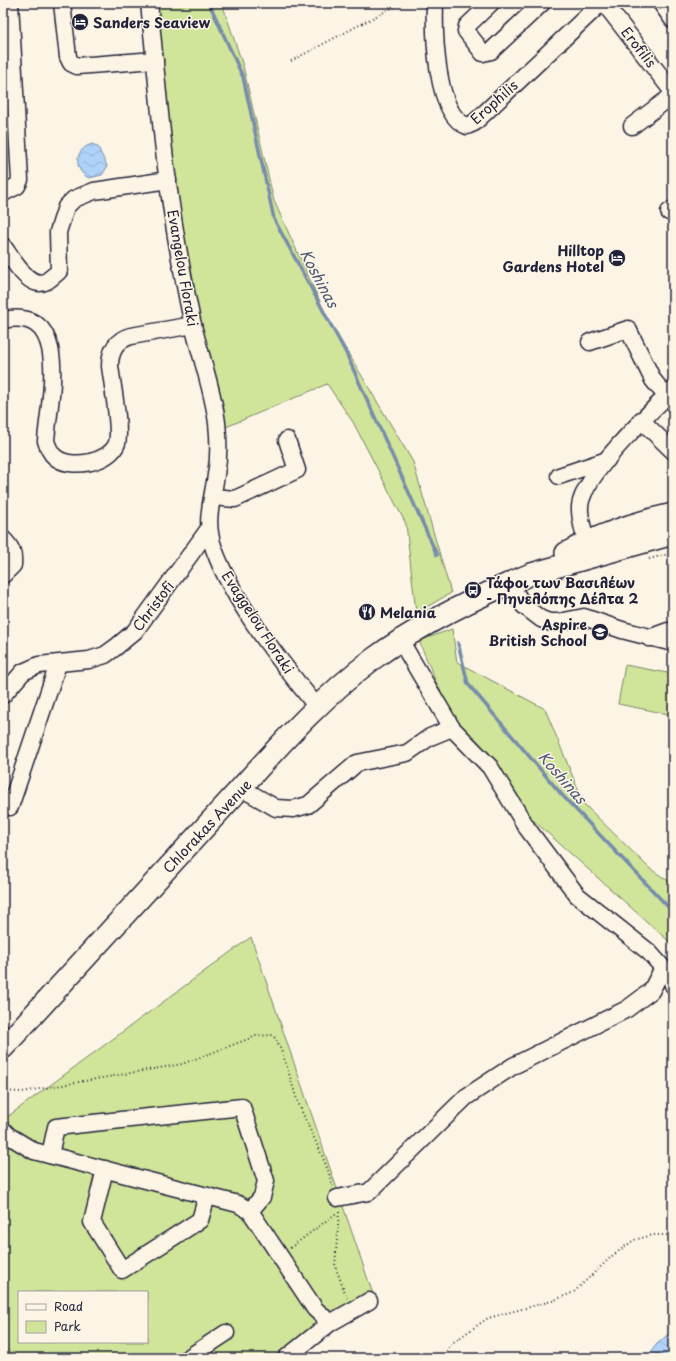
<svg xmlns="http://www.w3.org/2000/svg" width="676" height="1361" viewBox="0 0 676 1361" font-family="'Playpen Sans',sans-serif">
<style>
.green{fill:#d0e599;stroke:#79846a;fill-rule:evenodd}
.water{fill:url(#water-waves);stroke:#778cac}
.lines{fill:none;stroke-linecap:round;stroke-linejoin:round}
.stream{stroke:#778cac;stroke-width:3.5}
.minor-casing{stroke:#22223b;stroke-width:19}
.major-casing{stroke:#22223b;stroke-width:24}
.path{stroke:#22223b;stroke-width:2;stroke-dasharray:1 3;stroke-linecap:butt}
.minor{stroke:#fcf5e5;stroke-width:16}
.major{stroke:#fcf5e5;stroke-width:21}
.labels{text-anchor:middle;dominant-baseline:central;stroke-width:3;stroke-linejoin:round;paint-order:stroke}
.poi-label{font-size:14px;font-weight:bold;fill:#22223b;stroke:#fcf5e5;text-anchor:start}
.street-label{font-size:14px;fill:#22223b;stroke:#fcf5e5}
.water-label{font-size:15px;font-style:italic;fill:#4c5774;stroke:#fcf5e5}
</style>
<defs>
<pattern id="water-waves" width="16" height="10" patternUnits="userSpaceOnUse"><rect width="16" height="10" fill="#afd3f8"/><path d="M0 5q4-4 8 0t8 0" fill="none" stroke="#96b5d6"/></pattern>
</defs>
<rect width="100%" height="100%" fill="#fcf5e5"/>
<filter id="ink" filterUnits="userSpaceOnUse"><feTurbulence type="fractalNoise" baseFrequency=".025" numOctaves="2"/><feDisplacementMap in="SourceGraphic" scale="8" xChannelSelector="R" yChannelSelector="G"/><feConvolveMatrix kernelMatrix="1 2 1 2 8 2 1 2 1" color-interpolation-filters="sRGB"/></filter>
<g filter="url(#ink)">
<g class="green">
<path d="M 157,3 L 222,3 L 243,66 L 274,201 L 328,319 L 413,462 L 451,593 L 416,613 L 406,524 L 353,422 L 327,384 L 226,427 L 182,256 Z"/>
<path d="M 452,629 L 457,662 L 545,709 L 584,804 L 649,868 L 673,884 L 673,945 L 533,820 L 466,754 L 419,641 Z"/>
<path d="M 625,665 L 673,674 L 673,715 L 618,704 Z"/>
<path d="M 251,937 L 375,1300 L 292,1358 L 16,1358 L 3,1346 L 3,1120 ZM 19,1292 L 147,1292 L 147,1342 L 19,1342 Z"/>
</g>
<g class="water">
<path d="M 93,144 L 99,148 C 101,157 106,160 107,167 L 102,175 L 89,178 C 72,170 75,147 93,144 Z"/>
<path d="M 673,1330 L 673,1358 L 646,1358 L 657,1344 Z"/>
</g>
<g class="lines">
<g class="stream">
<path d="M 209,3 L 243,77 L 274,219 L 346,353 L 437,555"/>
<path d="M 458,643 L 468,684 L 562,795 L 673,912"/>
</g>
<defs>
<g id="minor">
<path d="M 62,3 L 68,57 L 71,63 L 77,66 L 155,60"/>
<path d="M 149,3 C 158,88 164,175 180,259 C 184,281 188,303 193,325 C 201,358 213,390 217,423 C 219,441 219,458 216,475 C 212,503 204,521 214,549 C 233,602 282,664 318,708"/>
<path d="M 435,3 C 434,31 435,115 467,126 L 474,123 L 601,3"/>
<path d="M 491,3 L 467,26 L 466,31 L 483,53 L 491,51 L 542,3"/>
<path d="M 604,3 L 673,92"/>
<path d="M 661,3 L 673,20"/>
<path d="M 632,126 L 673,95"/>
<path d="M 3,193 L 17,186 L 20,180 L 10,3"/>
<path d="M 669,212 L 673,209"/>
<path d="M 3,246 C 12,258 29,291 47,281 C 51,278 56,274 59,271 L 58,232 L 66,207 L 74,199 L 94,191 L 168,180"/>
<path d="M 3,320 C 74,305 48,405 46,441 C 48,447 50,453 55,457 C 70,470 110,463 117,443 C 121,429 112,383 110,366 C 110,351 116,340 131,336 L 193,325"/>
<path d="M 590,342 L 628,329 L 653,380 L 666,396"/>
<path d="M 641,420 L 673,451"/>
<path d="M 559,476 L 607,460"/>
<path d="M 213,497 L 235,499 L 297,470 L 287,440"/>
<path d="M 3,539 C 12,548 14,553 13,565 L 3,575"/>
<path d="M 586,543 C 584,531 579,518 580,506 C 583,476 650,412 673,390"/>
<path d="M 509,583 L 524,606 L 541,619 L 549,622 L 559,622 L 584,617 L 622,630 L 673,643"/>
<path d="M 649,638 L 668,631 L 673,631"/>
<path d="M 400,640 L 452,728 L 490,767 L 527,828 L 577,895 L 649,952 L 671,977 L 673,985"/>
<path d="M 3,695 L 23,672 L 39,665 L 89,660 L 105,655 L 116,647 L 135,631 L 208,530"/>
<path d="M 241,788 L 276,808 L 293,809 L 308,805 L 357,763 L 407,753 L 430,737 L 452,728"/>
<path d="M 10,807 L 58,664"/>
<path d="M 3,1130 L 9,1136 L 34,1151 L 238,1204 L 250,1211 L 315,1309 L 330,1323"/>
<path d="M 50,1155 L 56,1127 L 242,1107 L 266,1181 L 262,1197 L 250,1211"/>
<path d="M 105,1169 L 92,1222 L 122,1270 L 200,1220 L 207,1196"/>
<path d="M 337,1198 L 369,1192 L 466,1097 L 513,1066 L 627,1009 L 651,991 L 663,968"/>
<path d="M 188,1358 L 226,1333"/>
<path d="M 286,1358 L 330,1323 L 369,1301"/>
</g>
<g id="major">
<path d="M 566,553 C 599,535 636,522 673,514"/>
<path d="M 3,1048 C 75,970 146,892 217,814 C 266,761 314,703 373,659 C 420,624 476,597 531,574 L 673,534"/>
</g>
</defs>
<use href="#minor" class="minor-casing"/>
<use href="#major" class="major-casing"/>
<g class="path">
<path d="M 291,61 L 401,3"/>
<path d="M 649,559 L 673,553"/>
<path d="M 3,1091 L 22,1092 L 182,1064 L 256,1036 L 273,1035 C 287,1057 290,1083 300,1107 C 311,1134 325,1157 333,1186"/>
<path d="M 339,1212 L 335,1266 L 347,1298"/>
<path d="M 290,1248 L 338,1212"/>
<path d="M 442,1358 L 452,1343 L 488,1318 L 552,1301 L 574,1292 L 612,1256 L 634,1240 L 653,1235 L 673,1235"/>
</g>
<use href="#minor" class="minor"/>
<use href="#major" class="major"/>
</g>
</g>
<defs>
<symbol id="hotel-disc" viewBox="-11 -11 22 22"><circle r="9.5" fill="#22223b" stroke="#fcf5e5"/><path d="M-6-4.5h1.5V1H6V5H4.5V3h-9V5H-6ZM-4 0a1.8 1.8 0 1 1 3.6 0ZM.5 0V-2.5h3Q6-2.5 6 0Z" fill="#fff"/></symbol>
<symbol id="bus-disc" viewBox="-11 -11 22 22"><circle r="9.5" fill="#22223b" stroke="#fcf5e5"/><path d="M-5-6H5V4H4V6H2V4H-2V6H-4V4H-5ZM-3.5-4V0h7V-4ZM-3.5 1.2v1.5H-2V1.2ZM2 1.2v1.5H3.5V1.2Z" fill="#fff"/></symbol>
<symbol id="restaurant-disc" viewBox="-11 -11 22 22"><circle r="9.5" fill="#22223b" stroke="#fcf5e5"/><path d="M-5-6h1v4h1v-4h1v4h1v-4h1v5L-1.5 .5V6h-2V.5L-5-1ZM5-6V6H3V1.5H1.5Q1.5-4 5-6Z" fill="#fff"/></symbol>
<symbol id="school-disc" viewBox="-11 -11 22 22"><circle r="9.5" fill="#22223b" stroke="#fcf5e5"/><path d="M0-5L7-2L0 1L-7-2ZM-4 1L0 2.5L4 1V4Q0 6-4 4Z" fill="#fff"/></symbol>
</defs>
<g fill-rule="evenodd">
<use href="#hotel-disc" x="70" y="12" width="20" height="20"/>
<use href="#hotel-disc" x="607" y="248" width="20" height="20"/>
<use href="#bus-disc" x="463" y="580" width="20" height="20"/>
<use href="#restaurant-disc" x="357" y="602" width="20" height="20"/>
<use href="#school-disc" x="590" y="622" width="20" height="20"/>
</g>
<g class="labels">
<g class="poi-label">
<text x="93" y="22">Sanders Seaview</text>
<text x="604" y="250" text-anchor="end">Hilltop<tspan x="604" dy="16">Gardens Hotel</tspan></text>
<text x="486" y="582">Τάφοι των Βασιλέων<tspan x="486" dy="16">- Πηνελόπης Δέλτα 2</tspan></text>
<text x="380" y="612">Melania</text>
<text x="587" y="624" text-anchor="end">Aspire<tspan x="587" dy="16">British School</tspan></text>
</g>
<g class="street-label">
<text transform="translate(639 47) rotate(52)">Erofilis</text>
<text transform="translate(494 102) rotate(-42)">Erophilis</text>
<text transform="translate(183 268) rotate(80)">Evangelou Floraki</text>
<text transform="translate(153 606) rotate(-53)">Christofi</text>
<text transform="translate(258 622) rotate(57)">Evaggelou Floraki</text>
<text transform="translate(207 826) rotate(-47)">Chlorakas Avenue</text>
</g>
<g class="water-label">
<text transform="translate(320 278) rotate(62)">Koshinas</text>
<text transform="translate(563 777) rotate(49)">Koshinas</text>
</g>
</g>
<rect width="676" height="1361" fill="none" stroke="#fcf5e5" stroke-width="16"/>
<rect x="8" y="8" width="660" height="1345" fill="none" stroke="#22223b" stroke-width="1.5" filter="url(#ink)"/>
<rect x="18" y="1291" width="130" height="52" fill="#fcf5e5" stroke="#a5a1a1"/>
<rect x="26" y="1304" width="20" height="6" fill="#fcf5e5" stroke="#a5a1a1"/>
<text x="54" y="1311" font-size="12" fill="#22223b">Road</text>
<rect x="26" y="1321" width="20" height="12" fill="#d0e599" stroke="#a5a1a1"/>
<text x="54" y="1331" font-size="12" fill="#22223b">Park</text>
</svg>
